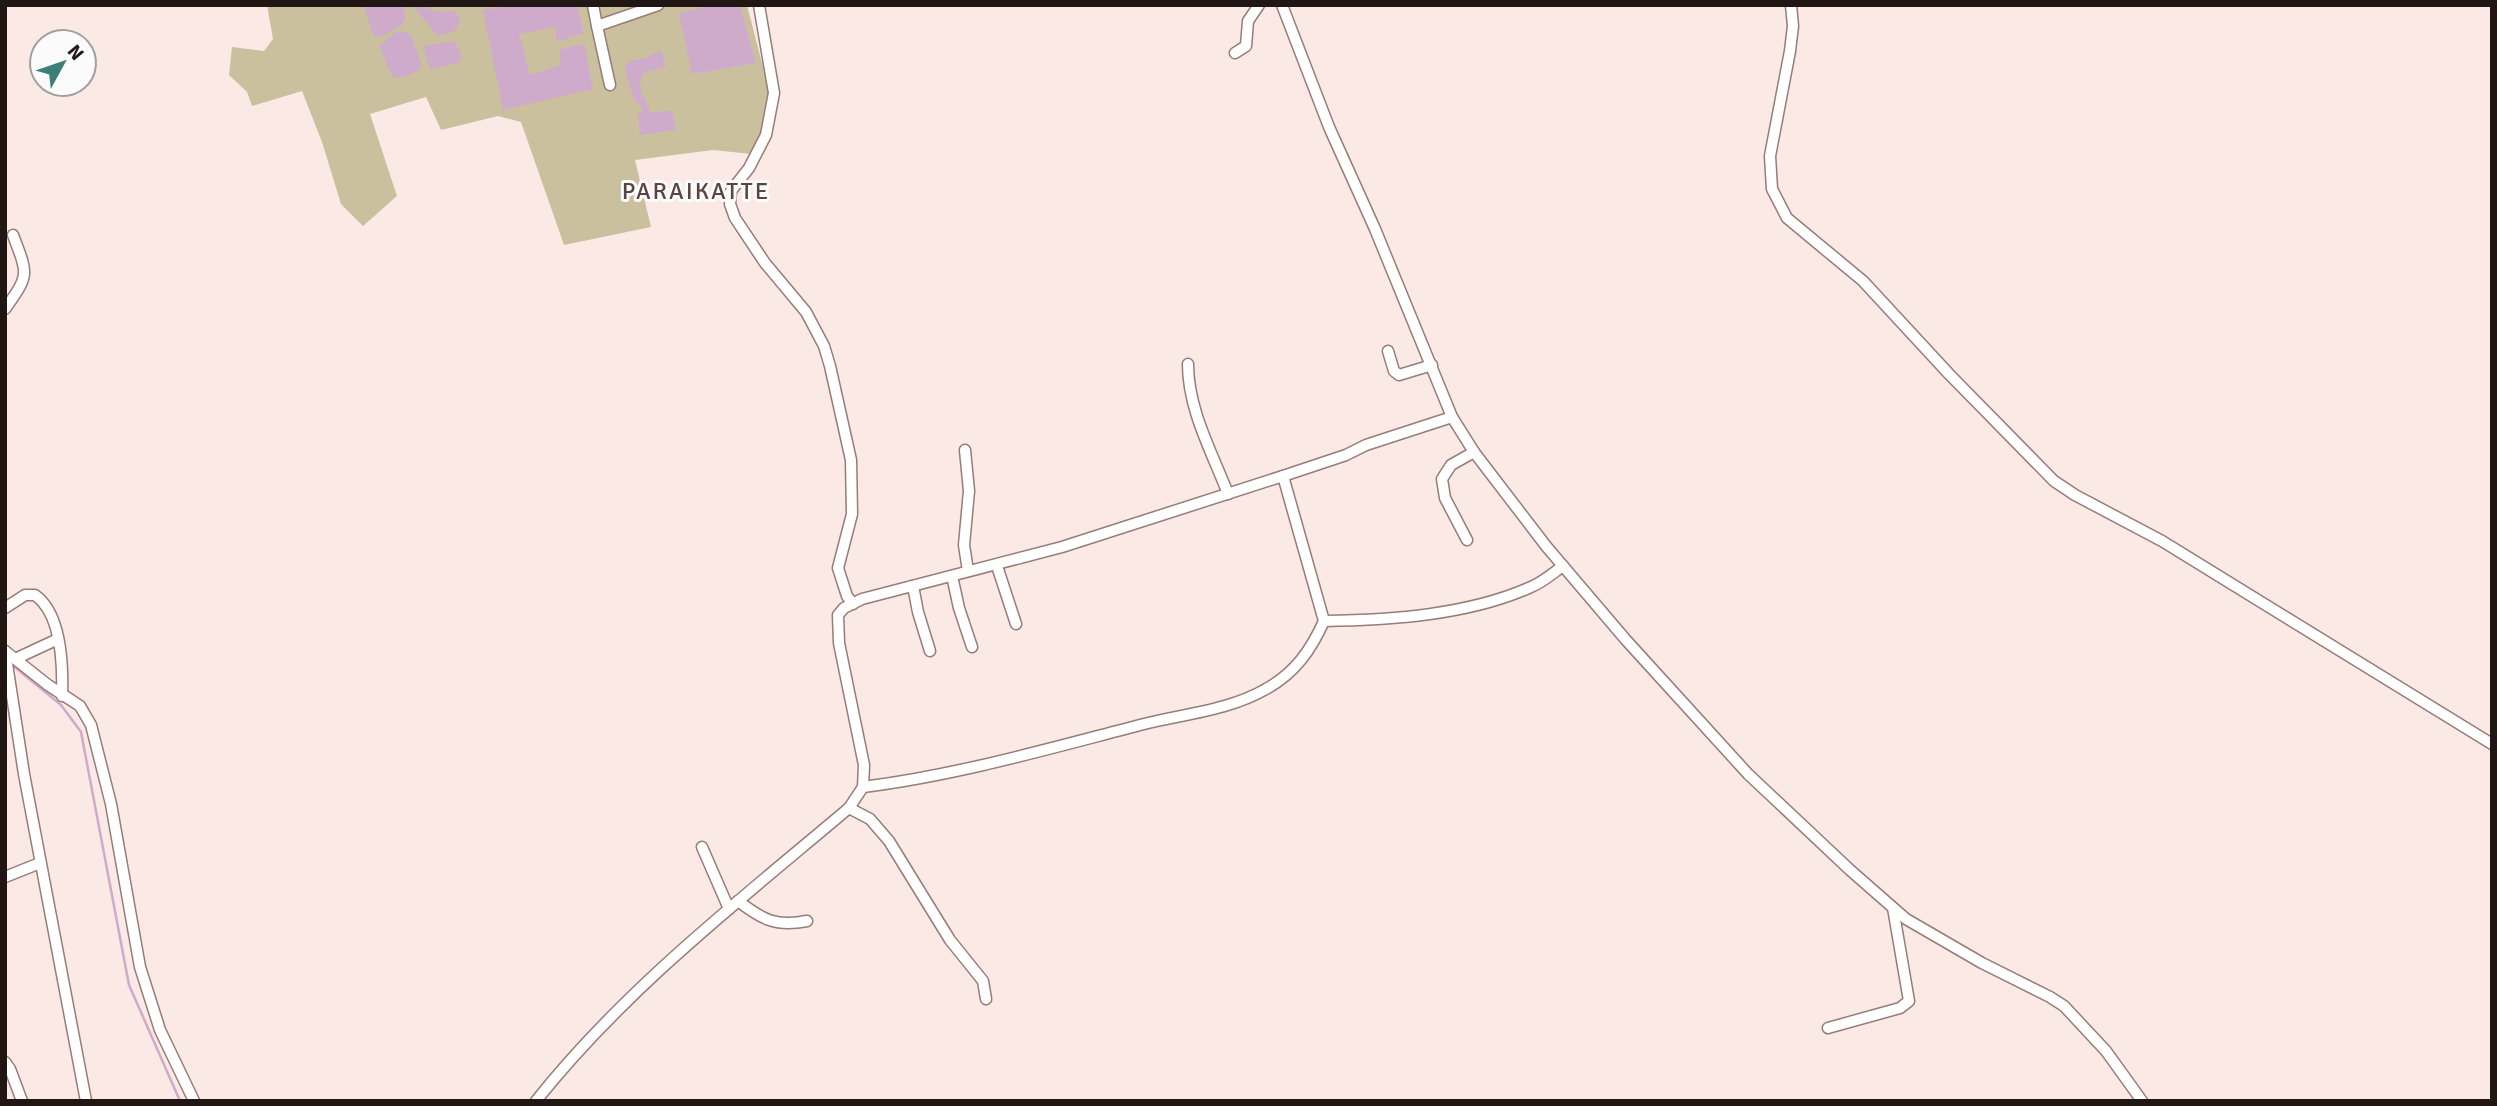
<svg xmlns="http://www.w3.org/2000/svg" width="2497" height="1106" viewBox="0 0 2497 1106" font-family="Signika,sans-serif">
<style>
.green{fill:#cbc09e}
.water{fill:#ceabcb}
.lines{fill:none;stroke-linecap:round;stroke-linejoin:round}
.stream{stroke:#ceabcb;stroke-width:2.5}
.minor-casing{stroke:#977c77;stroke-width:13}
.minor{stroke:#fff;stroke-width:10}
.labels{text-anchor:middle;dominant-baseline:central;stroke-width:6;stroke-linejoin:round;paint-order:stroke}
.quarter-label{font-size:24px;letter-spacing:2px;fill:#5b433f;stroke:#fbfbfb}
</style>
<rect width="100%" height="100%" fill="#fbe9e5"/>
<path class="green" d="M 267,5 L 747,5 L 774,110 L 761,155 L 713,150 L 635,160 L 651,227 L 564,245 L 521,122 L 498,116 L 441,130 L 426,97 L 370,114 L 397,196 L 363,226 L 341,204 L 322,142 L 302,91 L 252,106 L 247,92 L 229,75 L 232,47 L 264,51 L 273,39 Z"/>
<g class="water">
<path d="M 363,5 L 404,5 L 405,17 L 402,25 L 384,35 L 374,37 Z"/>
<path d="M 412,5 L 426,5 L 428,9 L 441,12 L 453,10 L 460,18 C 458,33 451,33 437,35 Z"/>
<path d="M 508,5 L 577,5 L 584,33 L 556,42 L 555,27 L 519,34 L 530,75 L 560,65 L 560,49 L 584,44 L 593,89 L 503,110 L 483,10 Z"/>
<path d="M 712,5 L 740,5 L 756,63 L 692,74 L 679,14 Z"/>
<path d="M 403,31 L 411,35 L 422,65 C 414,75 406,77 393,78 L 379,46 L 394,33 Z"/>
<path d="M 454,41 L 461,53 L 460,62 L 430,70 L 423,46 Z"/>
<path d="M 659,51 L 663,54 L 665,67 L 644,73 C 634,90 646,97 650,112 L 672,111 L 676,130 L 640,135 L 638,113 L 642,112 L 641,106 L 634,100 L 624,67 L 632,60 L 644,59 Z"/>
</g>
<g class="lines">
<path class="stream" d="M 11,664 L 61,705 L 81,732 L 129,985 L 180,1101"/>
<defs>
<g id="minor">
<path d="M 593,5 L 597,26"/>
<path d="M 759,5 L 774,93 L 766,135 L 749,168 L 731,191 L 730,204 L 735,218 L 765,263 L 806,312 L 824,346 L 830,366 L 851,460 L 852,514 L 838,568 L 847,596 L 853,604"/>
<path d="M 1282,5 L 1329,127 L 1375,229 L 1452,417 L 1474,452 L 1546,546 L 1626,640 L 1748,774 L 1850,870 L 1906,919 L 1982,963 L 2050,997 L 2064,1006 L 2106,1051 L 2142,1101"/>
<path d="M 1791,5 L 1793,26 L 1790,51 L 1770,156 L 1772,189 L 1787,218 L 1863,281 L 1949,374 L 2054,481 L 2075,495 L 2162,541 L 2492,744"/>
<path d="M 1235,53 L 1246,46 L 1248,21 L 1259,5"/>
<path d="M 610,85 L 597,26 L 658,5"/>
<path d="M 5,309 C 30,274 28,275 13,235"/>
<path d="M 1388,351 L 1394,371 L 1399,375 L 1432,365"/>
<path d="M 1188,364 C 1188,410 1212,452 1228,494"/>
<path d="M 965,450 L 969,491 L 964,545 L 968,571"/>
<path d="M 1467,540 L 1445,498 L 1442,479 L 1451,465 L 1474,452"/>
<path d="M 997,566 L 1016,624"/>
<path d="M 952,576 L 959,608 L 972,647"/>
<path d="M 913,586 L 918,612 L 930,651"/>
<path d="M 5,608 L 25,595 L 35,595 C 62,614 63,666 62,696"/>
<path d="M 1324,621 C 1391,620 1469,615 1531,587 C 1543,582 1553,573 1563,566"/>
<path d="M 5,651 L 48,685 L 80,706 L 91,725 L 111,804 L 140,967 L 160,1030 L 194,1101"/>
<path d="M 5,651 L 24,774 L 86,1101"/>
<path d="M 15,659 L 58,639"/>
<path d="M 863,787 C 958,775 1051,748 1144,724 C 1184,714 1230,710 1266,689 C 1295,673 1311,650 1324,621 L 1283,476"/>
<path d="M 849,808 L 870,819 L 889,841 L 950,940 L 983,981 L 986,999"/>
<path d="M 702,847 L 729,909"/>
<path d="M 5,877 L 40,863"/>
<path d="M 738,901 C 763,920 776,927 807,921"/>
<path d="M 1828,1028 L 1900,1008 L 1909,1001 L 1893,908"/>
<path d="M 5,1062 L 10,1069 L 22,1101"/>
<path d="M 536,1101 C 625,989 740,900 849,808 L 863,787 L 864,765 L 839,643 L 838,615 L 844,608 L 862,599 L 1062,547 L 1283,476 L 1346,455 L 1366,445 L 1452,417"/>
</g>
</defs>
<use href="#minor" class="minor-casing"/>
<use href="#minor" class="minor"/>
</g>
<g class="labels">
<g class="quarter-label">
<text x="696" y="191">PARAIKATTE</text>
</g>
</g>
<rect width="2497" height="1106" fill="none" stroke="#201614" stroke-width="14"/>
<g transform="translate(63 63) rotate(50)"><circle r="33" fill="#fbfbfb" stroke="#a39f9f" stroke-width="2"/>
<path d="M0-5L12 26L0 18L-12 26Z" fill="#3a8076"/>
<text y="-10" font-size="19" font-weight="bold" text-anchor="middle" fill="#201614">N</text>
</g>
</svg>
